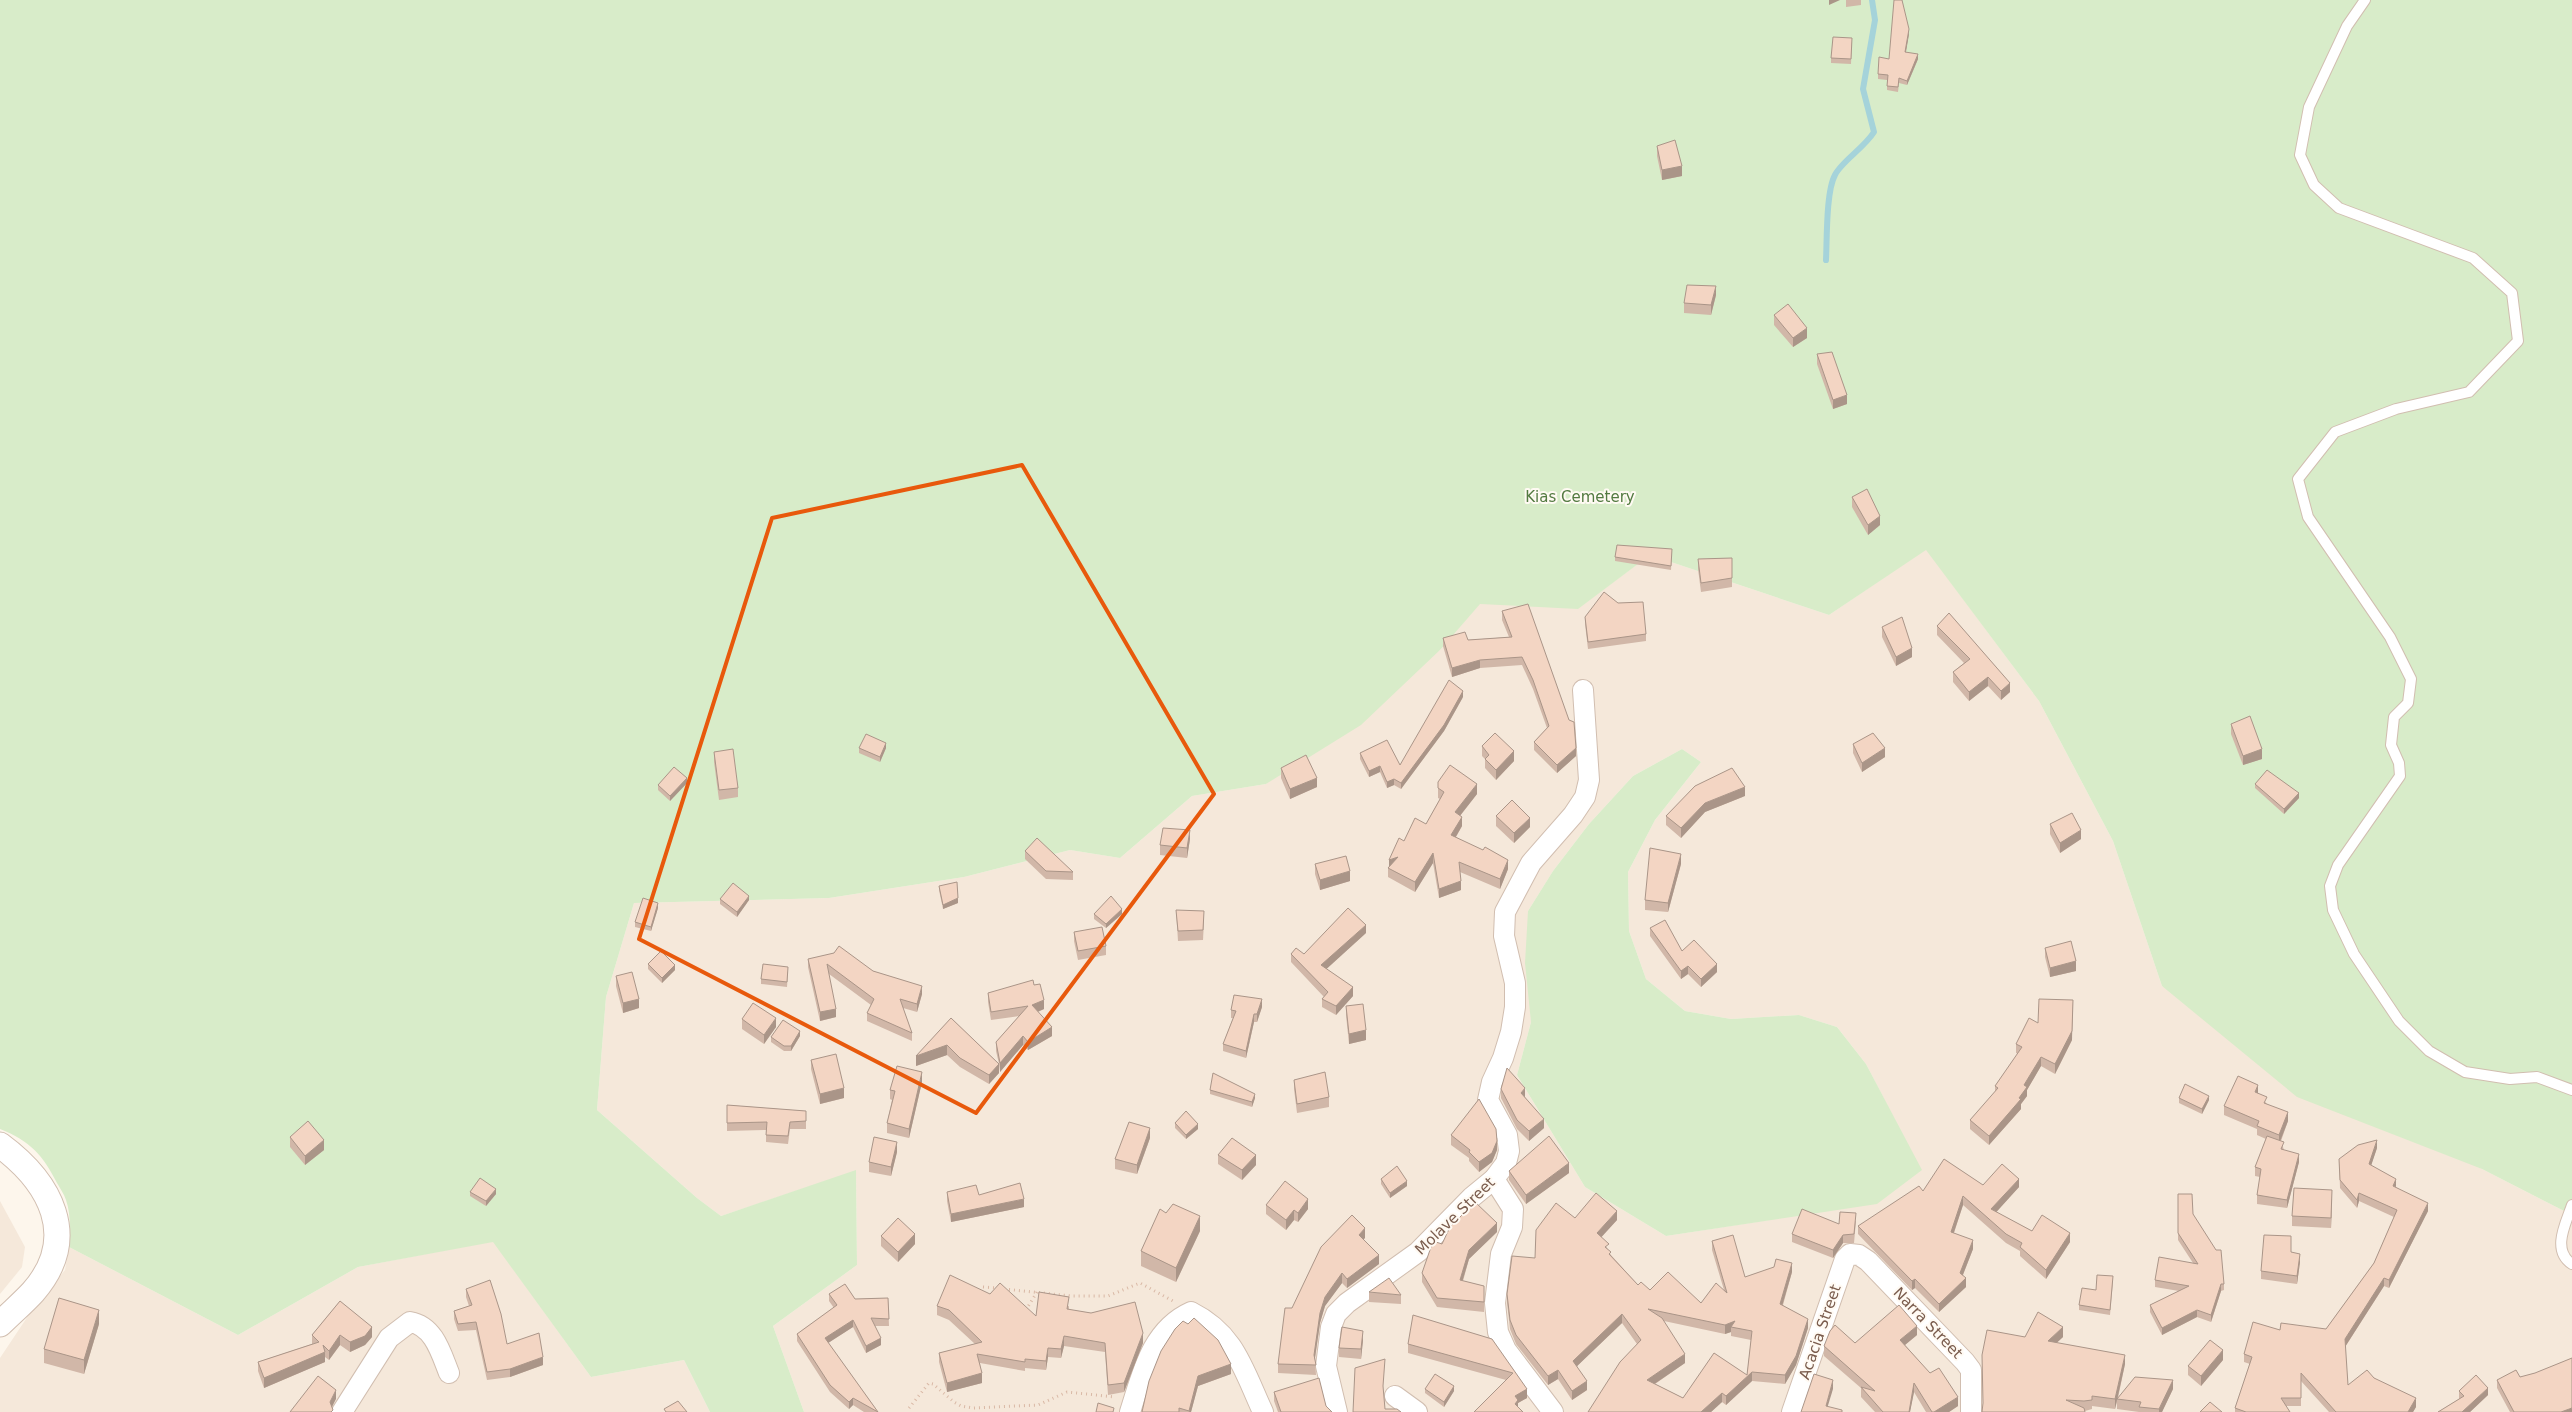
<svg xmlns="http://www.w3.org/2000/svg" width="2572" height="1412" viewBox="0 0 2572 1412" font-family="'DejaVu Sans',sans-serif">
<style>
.residential{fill:#f5e8da;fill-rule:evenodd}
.green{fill:#d8ecc9}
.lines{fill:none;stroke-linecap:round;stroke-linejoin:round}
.stream{stroke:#a5d3da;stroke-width:6}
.service-casing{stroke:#d1beb0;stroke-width:12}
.minor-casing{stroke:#d1beb0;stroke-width:22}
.tertiary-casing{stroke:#d1beb0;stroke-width:27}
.path{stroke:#d9b8a5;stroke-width:3;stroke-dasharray:1 4;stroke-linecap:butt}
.service{stroke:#fff;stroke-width:10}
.minor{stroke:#fff;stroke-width:20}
.tertiary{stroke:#fff;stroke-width:25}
.wall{fill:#d1b7a8;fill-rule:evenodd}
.shaded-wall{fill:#aa9588}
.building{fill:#f3d5c3;stroke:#aa9588;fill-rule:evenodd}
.marked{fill:none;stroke:#e8590c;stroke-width:4;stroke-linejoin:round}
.labels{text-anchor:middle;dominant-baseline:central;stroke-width:4;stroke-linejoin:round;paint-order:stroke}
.park-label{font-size:15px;fill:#537a41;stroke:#fffaf3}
.street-label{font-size:15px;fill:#7a5c4d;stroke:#fffaf3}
</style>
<rect width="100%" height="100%" fill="#fdf6ec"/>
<g class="residential">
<path d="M 1926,549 L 2039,701 L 2113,841 L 2162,986 L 2482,1169 L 2572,1215 L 2572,1412 L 804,1412 L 773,1326 L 857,1265 L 856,1171 L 721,1216 L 697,1198 L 597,1110 L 606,997 L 634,903 L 829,898 L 964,877 L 1070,850 L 1120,858 L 1192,796 L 1266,784 L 1441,649 L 1480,603 L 1578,608 L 1650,555 L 1829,615 ZM 1682,749 L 1701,762 L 1655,820 L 1628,872 L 1629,931 L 1646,979 L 1685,1011 L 1731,1019 L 1799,1015 L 1837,1027 L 1866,1064 L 1921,1170 L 1769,1220 L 1666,1236 L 1585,1187 L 1517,1075 L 1531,1022 L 1528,911 L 1553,871 L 1589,824 L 1633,776 Z"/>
<path d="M 0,1201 L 25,1247 L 22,1267 L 0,1294 Z"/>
<path d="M 493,1241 L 591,1377 L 684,1360 L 710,1412 L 0,1412 L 0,1358 L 30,1313 L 65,1270 L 69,1247 L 238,1335 L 358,1267 Z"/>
</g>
<g class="green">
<path d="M 0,0 L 2572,0 L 2572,1215 L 2482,1169 L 2297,1097 L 2162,986 L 2113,841 L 2039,701 L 1926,550 L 1829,615 L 1650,555 L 1578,609 L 1480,604 L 1441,649 L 1361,725 L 1266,784 L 1192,796 L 1120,858 L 1070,850 L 964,877 L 829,898 L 634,903 L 606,997 L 597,1110 L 697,1198 L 721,1216 L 856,1170 L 857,1265 L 773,1326 L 804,1412 L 710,1412 L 684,1360 L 591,1377 L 493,1242 L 358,1267 L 238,1335 L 69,1247 C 70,1232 71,1214 66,1200 C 64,1194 60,1188 57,1183 C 43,1155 30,1141 0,1129 Z"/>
<path d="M 1682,749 L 1701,762 L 1655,820 L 1628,872 L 1629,931 L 1646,979 L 1685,1011 L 1731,1019 L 1799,1015 L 1837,1027 L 1866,1064 L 1922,1170 L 1877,1204 L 1666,1236 L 1585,1187 L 1517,1075 L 1531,1022 L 1525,963 L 1528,911 L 1553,871 L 1589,824 L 1633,776 Z"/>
</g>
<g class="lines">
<path class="stream" d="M 1826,260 C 1827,240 1826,191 1835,175 C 1841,162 1864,148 1874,132 L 1863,89 L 1875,20 L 1872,0"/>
<defs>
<g id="service">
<path d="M 2365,0 L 2347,26 L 2309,107 L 2300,155 L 2314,185 L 2339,208 L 2473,258 L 2512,293 L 2518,341 L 2469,392 L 2396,409 L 2335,432 L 2298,479 L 2308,517 L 2390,637 L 2411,679 L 2408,703 L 2394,717 L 2391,745 L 2399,763 L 2400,776 L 2338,865 L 2330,886 L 2333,910 L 2354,954 L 2399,1021 L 2429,1051 L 2465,1072 L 2510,1079 L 2537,1077 L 2572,1090"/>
<path d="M 2572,1205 C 2566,1223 2551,1250 2572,1264"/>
</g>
<g id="minor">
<path d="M 1494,1179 L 1513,1209 L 1512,1227 L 1501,1254 L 1495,1303 L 1498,1332 L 1506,1350 L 1553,1412"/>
<path d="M 1395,1396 L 1417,1412"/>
<path d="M 342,1412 L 389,1338 L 410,1322 C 434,1326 441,1353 449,1373"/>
<path d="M 1130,1412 C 1142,1375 1151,1330 1191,1312 C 1235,1334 1243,1369 1263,1412"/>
<path d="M 1337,1412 L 1326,1366 L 1331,1327 L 1336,1314 L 1347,1303 L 1418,1252 L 1472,1197 L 1494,1179 L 1506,1163 L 1509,1151 L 1507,1135 L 1488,1100 L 1492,1082 L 1503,1058 L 1511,1032 L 1515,1007 L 1515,983 L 1504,936 L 1505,912 L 1531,863 L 1573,815 L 1585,797 L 1589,780 L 1583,690"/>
<path d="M 1792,1412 L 1845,1259 L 1850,1254 L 1859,1255 L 1868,1261 L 1965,1362 L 1971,1370 L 1971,1412"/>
</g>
<path id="tertiary" d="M 0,1145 C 50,1182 81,1237 33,1292 C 23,1303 11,1313 0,1324"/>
</defs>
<use href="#service" class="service-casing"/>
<use href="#minor" class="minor-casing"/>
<use href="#tertiary" class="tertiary-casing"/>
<g class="path">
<path d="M 983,1287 L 998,1288"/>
<path d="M 1004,1289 L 1072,1296 L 1108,1296 L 1140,1283 L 1173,1301"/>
<path d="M 1026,1310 L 1037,1292"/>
<path d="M 909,1408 L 929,1383 L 933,1384 L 954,1402 L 961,1406 L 973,1408 L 1038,1405 L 1067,1392 L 1115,1397"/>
</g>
<use href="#service" class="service"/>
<use href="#minor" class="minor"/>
<use href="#tertiary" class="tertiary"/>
</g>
<g class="wall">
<path d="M 1846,0 L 1861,0 L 1861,5 L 1846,7 Z"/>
<path d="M 1909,34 L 1906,52 L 1918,59 L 1907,85 L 1899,83 L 1898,92 L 1887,90 L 1887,80 L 1878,79 L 1878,74 Z"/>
<path d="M 1852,42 L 1851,64 L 1831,63 L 1831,58 Z"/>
<path d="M 1657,146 L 1682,176 L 1662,180 L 1657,156 Z"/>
<path d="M 1716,295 L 1711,315 L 1684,313 L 1684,303 Z"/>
<path d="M 1774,315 L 1807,338 L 1793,347 L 1774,325 Z"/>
<path d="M 1817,354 L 1847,404 L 1833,409 L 1817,364 Z"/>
<path d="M 1852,497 L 1880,525 L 1868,535 L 1852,507 Z"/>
<path d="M 1672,549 L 1671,570 L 1615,561 L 1615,557 Z"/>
<path d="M 1732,558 L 1732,587 L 1701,592 L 1698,569 L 1698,559 Z"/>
<path d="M 1502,611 L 1576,756 L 1557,773 L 1534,750 L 1534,742 L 1547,728 L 1533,689 L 1522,665 L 1480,668 L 1452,677 L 1443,646 L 1443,638 L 1468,640 L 1509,637 L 1502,620 Z"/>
<path d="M 1585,617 L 1646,634 L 1646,641 L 1588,649 L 1585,624 Z"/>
<path d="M 1937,626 L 2010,692 L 2001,700 L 1988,686 L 1969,701 L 1953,682 L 1953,672 L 1964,663 L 1937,635 Z"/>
<path d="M 1882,627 L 1912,657 L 1896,666 L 1882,637 Z"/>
<path d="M 1463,697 L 1444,731 L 1401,789 L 1394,785 L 1387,788 L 1380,772 L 1369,777 L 1360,759 L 1360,753 L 1400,765 Z"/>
<path d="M 2231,724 L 2262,759 L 2243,765 L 2231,734 Z"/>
<path d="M 1853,744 L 1885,757 L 1862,772 L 1853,753 Z"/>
<path d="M 1482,746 L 1514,761 L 1496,780 L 1485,768 L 1485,759 L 1482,756 Z"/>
<path d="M 859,748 L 886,748 L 880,762 L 859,753 Z"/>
<path d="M 714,752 L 738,788 L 738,797 L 719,800 L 714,762 Z"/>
<path d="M 1281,768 L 1317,787 L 1290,799 L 1281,778 Z"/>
<path d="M 1438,782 L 1477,794 L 1460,816 L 1462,826 L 1456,837 L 1508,869 L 1500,889 L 1460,872 L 1461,890 L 1439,898 L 1433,863 L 1415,892 L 1388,877 L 1388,868 L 1404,841 L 1426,824 L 1440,799 L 1438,798 Z"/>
<path d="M 687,783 L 670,801 L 658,790 L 658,785 Z"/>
<path d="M 2255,784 L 2299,798 L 2284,814 L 2255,788 Z"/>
<path d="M 1745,796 L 1705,812 L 1681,838 L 1666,825 L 1666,816 Z"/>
<path d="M 1496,816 L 1530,827 L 1514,843 L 1496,826 Z"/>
<path d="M 2050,824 L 2081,839 L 2060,853 L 2050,834 Z"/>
<path d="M 1190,839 L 1187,858 L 1160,855 L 1160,845 Z"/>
<path d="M 1025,851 L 1073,872 L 1073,880 L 1046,879 L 1025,859 Z"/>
<path d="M 1315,864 L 1350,881 L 1320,890 L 1315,874 Z"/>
<path d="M 1681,864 L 1668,912 L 1645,910 L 1645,900 Z"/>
<path d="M 939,886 L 958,903 L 943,909 L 939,890 Z"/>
<path d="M 720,899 L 749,900 L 737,917 L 720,904 Z"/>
<path d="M 658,908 L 651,931 L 635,927 L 635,922 Z"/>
<path d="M 1176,910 L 1204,921 L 1203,940 L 1178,941 Z"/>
<path d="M 1094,914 L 1122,914 L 1106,928 L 1094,919 Z"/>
<path d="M 1650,928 L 1682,951 L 1717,972 L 1701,987 L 1688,974 L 1681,979 L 1650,936 Z"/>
<path d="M 1074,932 L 1106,946 L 1106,955 L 1078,960 L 1074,941 Z"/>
<path d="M 1366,933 L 1326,969 L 1353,996 L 1336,1015 L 1322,1007 L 1322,999 L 1324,997 L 1291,962 L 1291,954 L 1304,954 Z"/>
<path d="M 2045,948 L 2076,971 L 2050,977 L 2045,957 Z"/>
<path d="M 808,959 L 873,971 L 922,994 L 917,1012 L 903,1008 L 912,1033 L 912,1041 L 867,1021 L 867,1013 L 871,1005 L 829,974 L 836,1017 L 820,1021 L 808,967 Z"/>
<path d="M 648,964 L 675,970 L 662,983 L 648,969 Z"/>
<path d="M 788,972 L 787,987 L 761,984 L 761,979 Z"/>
<path d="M 616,976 L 639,1008 L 623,1013 L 616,986 Z"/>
<path d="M 1034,985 L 1044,1009 L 1038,1012 L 1052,1036 L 1028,1050 L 1023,1045 L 1000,1072 L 999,1064 L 999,1073 L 989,1084 L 960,1067 L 947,1055 L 916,1066 L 951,1018 L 999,1064 L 996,1051 L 996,1042 L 1019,1016 L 991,1020 L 988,1002 L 988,993 Z"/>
<path d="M 1346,1006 L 1366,1040 L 1349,1044 L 1346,1015 Z"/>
<path d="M 1262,1007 L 1257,1022 L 1254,1022 L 1246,1058 L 1223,1051 L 1223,1044 L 1233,1018 L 1231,1018 L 1231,1010 Z"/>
<path d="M 742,1019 L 776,1027 L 764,1044 L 742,1029 Z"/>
<path d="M 800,1036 L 791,1051 L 784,1051 L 771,1042 L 771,1037 Z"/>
<path d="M 2072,1040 L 2055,1074 L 2041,1066 L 2027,1090 L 2027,1096 L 2021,1104 L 2021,1109 L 1989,1145 L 1970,1129 L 1970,1120 L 1995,1093 L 1995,1086 L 2018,1054 L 2016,1053 L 2016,1044 Z"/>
<path d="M 811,1060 L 844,1098 L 820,1104 L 811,1069 Z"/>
<path d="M 1294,1080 L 1329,1097 L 1329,1107 L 1297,1113 L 1294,1089 Z"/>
<path d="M 922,1082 L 909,1138 L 887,1133 L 887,1123 L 892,1100 L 890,1099 L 890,1090 Z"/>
<path d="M 1501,1089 L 1525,1097 L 1544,1128 L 1529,1141 L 1517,1129 L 1501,1098 Z"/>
<path d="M 1210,1090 L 1255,1098 L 1252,1107 L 1210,1094 Z"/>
<path d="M 2258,1093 L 2267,1104 L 2288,1121 L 2281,1141 L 2284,1150 L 2299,1162 L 2287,1208 L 2257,1204 L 2257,1195 L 2260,1177 L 2255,1176 L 2255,1167 L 2266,1139 L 2257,1135 L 2257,1129 L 2224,1115 L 2224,1106 Z"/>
<path d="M 2179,1098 L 2209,1100 L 2202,1114 L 2179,1103 Z"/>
<path d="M 727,1105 L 806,1111 L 806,1129 L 790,1129 L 788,1144 L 766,1142 L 766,1130 L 727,1131 Z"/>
<path d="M 1175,1123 L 1198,1129 L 1186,1139 L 1175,1128 Z"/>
<path d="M 1451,1135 L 1497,1150 L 1492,1162 L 1479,1172 L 1469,1161 L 1469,1158 L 1451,1145 Z"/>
<path d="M 290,1137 L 324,1150 L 305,1165 L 290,1147 Z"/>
<path d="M 1150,1138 L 1137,1174 L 1115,1169 L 1115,1159 Z"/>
<path d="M 2377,1148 L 2371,1165 L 2396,1187 L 2428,1211 L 2389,1288 L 2384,1286 L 2345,1347 L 2348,1385 L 2374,1378 L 2416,1407 L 2413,1412 L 2329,1412 L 2301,1381 L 2301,1406 L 2286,1406 L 2290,1412 L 2235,1412 L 2235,1408 L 2250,1364 L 2244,1362 L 2244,1354 L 2280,1330 L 2326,1329 L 2374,1263 L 2394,1217 L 2359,1201 L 2357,1208 L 2340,1188 L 2339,1159 Z"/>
<path d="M 897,1152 L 891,1176 L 869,1172 L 869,1162 Z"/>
<path d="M 1218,1155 L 1256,1165 L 1242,1180 L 1218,1164 Z"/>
<path d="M 1509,1171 L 1569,1173 L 1526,1204 L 1509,1180 Z"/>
<path d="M 1381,1179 L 1407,1186 L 1390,1198 L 1381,1184 Z"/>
<path d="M 1983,1185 L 2019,1187 L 1996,1212 L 2032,1231 L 2070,1242 L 2046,1279 L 2020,1256 L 2020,1251 L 2006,1243 L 1963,1205 L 1954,1233 L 1973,1249 L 1963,1275 L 1966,1287 L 1939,1312 L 1915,1288 L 1912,1290 L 1858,1234 L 1858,1226 L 1923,1191 Z"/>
<path d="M 470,1192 L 496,1194 L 486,1206 L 470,1196 Z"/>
<path d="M 947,1192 L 979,1195 L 1024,1207 L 951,1222 L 947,1201 Z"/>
<path d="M 2332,1199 L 2331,1228 L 2292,1226 L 2292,1216 Z"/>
<path d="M 2178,1201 L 2193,1214 L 2224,1284 L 2224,1290 L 2221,1291 L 2211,1322 L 2197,1317 L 2162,1335 L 2150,1312 L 2150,1305 L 2179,1291 L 2155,1287 L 2155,1280 L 2193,1263 L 2178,1240 Z"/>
<path d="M 1266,1205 L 1308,1209 L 1298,1222 L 1294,1220 L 1286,1230 L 1266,1214 Z"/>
<path d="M 1166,1213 L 1200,1231 L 1176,1282 L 1141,1266 L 1141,1251 Z"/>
<path d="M 1575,1218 L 1617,1220 L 1601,1237 L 1611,1255 L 1638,1285 L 1650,1290 L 1701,1303 L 1724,1290 L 1712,1250 L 1712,1241 L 1745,1277 L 1792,1272 L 1783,1305 L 1808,1328 L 1796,1365 L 1785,1384 L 1752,1381 L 1726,1405 L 1722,1402 L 1711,1412 L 1588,1412 L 1637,1344 L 1622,1323 L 1577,1366 L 1587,1390 L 1572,1400 L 1558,1379 L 1548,1385 L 1516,1344 L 1510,1329 L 1507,1303 L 1507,1294 L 1535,1258 ZM 1664,1321 L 1725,1334 L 1731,1332 L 1731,1336 L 1751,1340 L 1747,1375 L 1683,1398 L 1655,1384 L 1685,1363 Z"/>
<path d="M 1856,1221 L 1854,1243 L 1843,1243 L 1833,1258 L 1792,1242 L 1792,1234 Z"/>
<path d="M 1497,1232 L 1469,1259 L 1463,1281 L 1484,1286 L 1484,1312 L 1437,1307 L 1422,1282 L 1422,1273 L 1442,1244 Z"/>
<path d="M 881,1236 L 915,1244 L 898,1262 L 881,1246 Z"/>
<path d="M 1365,1238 L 1363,1239 L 1379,1264 L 1347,1288 L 1342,1283 L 1325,1306 L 1320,1323 L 1315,1359 L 1316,1375 L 1278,1373 L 1278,1364 L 1292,1308 Z"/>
<path d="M 2291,1253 L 2300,1262 L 2297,1284 L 2261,1279 L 2261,1271 Z"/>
<path d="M 2113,1281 L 2110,1315 L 2079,1310 L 2079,1305 L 2096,1290 Z"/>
<path d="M 466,1289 L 507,1344 L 543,1365 L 510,1377 L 487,1380 L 476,1330 L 458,1331 L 454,1319 L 454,1311 L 469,1306 L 466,1297 Z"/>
<path d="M 1369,1292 L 1401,1295 L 1401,1304 L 1369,1302 Z"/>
<path d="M 829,1294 L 855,1299 L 888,1298 L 889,1326 L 875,1326 L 881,1345 L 866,1353 L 853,1327 L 828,1343 L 878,1412 L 864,1412 L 853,1405 L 849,1409 L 830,1392 L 797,1341 L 797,1334 L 834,1308 L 829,1301 Z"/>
<path d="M 340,1301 L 372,1337 L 365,1345 L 350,1352 L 340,1345 L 329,1360 L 325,1357 L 325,1362 L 264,1388 L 258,1371 L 258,1362 L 312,1344 L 312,1335 Z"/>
<path d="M 937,1306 L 1036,1316 L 1069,1306 L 1069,1309 L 1143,1343 L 1124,1392 L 1108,1395 L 1105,1352 L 1064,1346 L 1061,1358 L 1048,1357 L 1046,1370 L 1025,1368 L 1025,1371 L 980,1363 L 982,1383 L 947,1392 L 939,1362 L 939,1353 L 975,1344 L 949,1320 L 937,1315 Z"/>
<path d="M 99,1324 L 84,1374 L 44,1363 L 44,1349 Z"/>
<path d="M 1917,1335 L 1905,1345 L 1958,1406 L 1949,1412 L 1926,1412 L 1914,1392 L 1910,1412 L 1875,1412 L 1861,1397 L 1861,1388 L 1824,1356 L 1824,1346 Z"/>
<path d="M 2025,1337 L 2063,1337 L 2056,1343 L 2125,1364 L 2118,1398 L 2173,1389 L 2162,1412 L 2139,1412 L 2117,1409 L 2117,1402 L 2115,1409 L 2092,1406 L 2092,1409 L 2085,1411 L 1982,1412 Z"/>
<path d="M 1492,1339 L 1527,1398 L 1518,1403 L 1518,1407 L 1474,1412 L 1506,1380 L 1408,1353 L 1408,1344 Z"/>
<path d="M 1218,1340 L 1231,1374 L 1198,1386 L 1191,1412 L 1142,1412 Z"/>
<path d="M 1363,1340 L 1361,1359 L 1339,1357 L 1339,1348 Z"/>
<path d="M 2223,1360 L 2201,1386 L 2188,1375 L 2188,1366 Z"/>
<path d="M 2520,1377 L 2572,1412 L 2510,1412 L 2497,1388 L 2497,1380 Z"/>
<path d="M 1425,1389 L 1454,1391 L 1444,1407 L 1425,1393 Z"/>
<path d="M 2459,1391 L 2488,1395 L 2470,1412 L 2438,1412 L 2459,1399 Z"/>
<path d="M 1274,1392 L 1326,1406 L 1332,1412 L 1278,1412 L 1274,1401 Z"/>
</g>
<g class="shaded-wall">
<path d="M 1829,0 L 1840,0 L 1829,5 Z"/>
<path d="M 1909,29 L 1909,34 L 1905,57 L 1905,52 Z"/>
<path d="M 1918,54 L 1918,59 L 1907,85 L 1907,81 Z"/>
<path d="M 1682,166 L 1682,176 L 1662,180 L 1662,170 Z"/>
<path d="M 1716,286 L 1716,295 L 1711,315 L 1711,305 Z"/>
<path d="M 1807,328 L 1807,338 L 1793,347 L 1793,338 Z"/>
<path d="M 1847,395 L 1847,404 L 1833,409 L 1833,400 Z"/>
<path d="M 1880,516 L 1880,525 L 1868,535 L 1868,525 Z"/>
<path d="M 1912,648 L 1912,657 L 1896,666 L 1896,657 Z"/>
<path d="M 1480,660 L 1480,668 L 1452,677 L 1452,668 Z"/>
<path d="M 1988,677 L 1988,686 L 1969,701 L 1969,692 Z"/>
<path d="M 2010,683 L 2010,692 L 2001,700 L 2001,691 Z"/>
<path d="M 1463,691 L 1463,697 L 1444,731 L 1401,789 L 1401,783 Z"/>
<path d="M 886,743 L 886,748 L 880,762 L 880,757 Z"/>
<path d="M 1576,748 L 1576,756 L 1557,773 L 1557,765 Z"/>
<path d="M 1885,748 L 1885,757 L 1862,772 L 1862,763 Z"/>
<path d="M 2262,749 L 2262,759 L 2243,765 L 2243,756 Z"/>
<path d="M 1514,751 L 1514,761 L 1496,780 L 1496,770 Z"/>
<path d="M 1380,766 L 1380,772 L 1369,777 L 1369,771 Z"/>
<path d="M 687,778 L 687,783 L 670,801 L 670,796 Z"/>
<path d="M 1317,778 L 1317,787 L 1290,799 L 1290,789 Z"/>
<path d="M 1394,779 L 1394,785 L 1387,788 L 1387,782 Z"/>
<path d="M 1477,784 L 1477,794 L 1455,822 L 1455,812 Z"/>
<path d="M 1745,787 L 1745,796 L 1705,812 L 1681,838 L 1681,828 L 1705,803 Z"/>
<path d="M 2299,793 L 2299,798 L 2284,814 L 2284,809 Z"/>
<path d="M 1462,817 L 1462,826 L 1451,845 L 1451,835 Z"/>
<path d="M 1530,818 L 1530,827 L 1514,843 L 1514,833 Z"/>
<path d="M 1190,830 L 1190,839 L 1187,858 L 1187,848 Z"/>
<path d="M 2081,830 L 2081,839 L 2060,853 L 2060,843 Z"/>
<path d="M 1433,853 L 1433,863 L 1415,892 L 1415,882 Z"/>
<path d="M 1681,854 L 1681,864 L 1668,912 L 1668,903 Z"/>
<path d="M 1398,857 L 1389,868 L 1389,860 Z"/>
<path d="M 1508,860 L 1508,869 L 1500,889 L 1500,879 Z"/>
<path d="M 1350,871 L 1350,881 L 1320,890 L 1320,880 Z"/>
<path d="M 1461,881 L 1461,890 L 1439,898 L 1439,889 Z"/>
<path d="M 749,896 L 749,900 L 737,917 L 737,912 Z"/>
<path d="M 958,898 L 958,903 L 943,909 L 943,905 Z"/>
<path d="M 658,903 L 658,908 L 651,931 L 651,927 Z"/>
<path d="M 1122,909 L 1122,914 L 1106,928 L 1106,924 Z"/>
<path d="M 1366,925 L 1366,933 L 1321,974 L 1321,965 Z"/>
<path d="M 2076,961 L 2076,971 L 2050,977 L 2050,968 Z"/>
<path d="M 1717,964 L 1717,972 L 1701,987 L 1701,979 Z"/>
<path d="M 675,965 L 675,970 L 662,983 L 662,978 Z"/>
<path d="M 1688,966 L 1688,974 L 1681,979 L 1681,971 Z"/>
<path d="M 922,986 L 922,994 L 917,1012 L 917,1004 Z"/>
<path d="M 1353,987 L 1353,996 L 1336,1015 L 1336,1006 Z"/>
<path d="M 639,999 L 639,1008 L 623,1013 L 623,1003 Z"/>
<path d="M 1262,999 L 1262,1007 L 1257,1022 L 1257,1014 Z"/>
<path d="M 1044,1000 L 1044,1009 L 1032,1014 L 1032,1005 Z"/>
<path d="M 2073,1000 L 2072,1040 L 2055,1074 L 2055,1064 Z"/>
<path d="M 836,1009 L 836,1017 L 820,1021 L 820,1012 Z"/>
<path d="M 1254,1014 L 1254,1022 L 1246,1058 L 1246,1051 Z"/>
<path d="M 776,1018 L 776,1027 L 764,1044 L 764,1035 Z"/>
<path d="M 1052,1027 L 1052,1036 L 1028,1050 L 1028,1042 Z"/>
<path d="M 1366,1030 L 1366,1040 L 1349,1044 L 1349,1034 Z"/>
<path d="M 800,1031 L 800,1036 L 791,1051 L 791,1046 Z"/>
<path d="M 1023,1036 L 1023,1045 L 1000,1072 L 1000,1063 Z"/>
<path d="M 947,1045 L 947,1055 L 916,1066 L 916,1056 Z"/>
<path d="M 2041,1057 L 2041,1066 L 2027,1090 L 2027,1096 L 2021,1104 L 2021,1109 L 1989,1145 L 1989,1136 L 2019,1098 L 2024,1085 Z"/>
<path d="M 999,1064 L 999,1073 L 989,1084 L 989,1075 Z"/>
<path d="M 922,1072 L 922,1082 L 909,1138 L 909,1129 Z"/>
<path d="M 2258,1085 L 2258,1094 L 2255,1092 Z"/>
<path d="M 844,1088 L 844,1098 L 820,1104 L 820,1094 Z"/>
<path d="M 1525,1088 L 1525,1098 L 1521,1093 Z"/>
<path d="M 1255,1094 L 1255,1098 L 1252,1107 L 1252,1102 Z"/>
<path d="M 2209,1096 L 2209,1100 L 2202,1114 L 2202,1109 Z"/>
<path d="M 2288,1112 L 2288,1121 L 2279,1144 L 2279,1135 Z"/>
<path d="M 1544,1119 L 1544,1128 L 1529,1141 L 1529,1131 Z"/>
<path d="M 1198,1124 L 1198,1129 L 1186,1139 L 1186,1135 Z"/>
<path d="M 1150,1128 L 1150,1138 L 1137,1174 L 1137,1165 Z"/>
<path d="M 324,1140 L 324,1150 L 305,1165 L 305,1156 Z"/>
<path d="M 2377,1140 L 2377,1148 L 2369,1172 L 2369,1164 Z"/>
<path d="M 1497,1141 L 1497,1150 L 1492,1162 L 1479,1172 L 1479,1162 Z"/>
<path d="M 897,1142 L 897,1152 L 891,1176 L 891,1167 Z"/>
<path d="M 2299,1154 L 2299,1162 L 2287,1208 L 2287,1200 Z"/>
<path d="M 1256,1155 L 1256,1165 L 1242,1180 L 1242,1170 Z"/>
<path d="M 1569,1163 L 1569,1173 L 1526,1204 L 1526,1195 Z"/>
<path d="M 2019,1179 L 2019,1187 L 1991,1218 L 1991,1209 Z"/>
<path d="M 2396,1179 L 2396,1187 L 2393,1186 Z"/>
<path d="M 1407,1181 L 1407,1186 L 1390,1198 L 1390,1193 Z"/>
<path d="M 496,1189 L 496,1194 L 486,1206 L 486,1201 Z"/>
<path d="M 2332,1190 L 2332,1199 L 2331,1228 L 2331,1218 Z"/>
<path d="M 2359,1193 L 2359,1201 L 2357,1208 L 2357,1200 Z"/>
<path d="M 1963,1196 L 1963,1205 L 1951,1241 L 1951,1232 Z"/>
<path d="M 1024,1199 L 1024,1207 L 951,1222 L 951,1214 Z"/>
<path d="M 1308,1199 L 1308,1209 L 1298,1222 L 1298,1213 Z"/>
<path d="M 2428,1203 L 2428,1211 L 2389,1288 L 2389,1280 Z"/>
<path d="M 1294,1210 L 1294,1220 L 1286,1230 L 1286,1220 Z"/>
<path d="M 1617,1211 L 1617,1220 L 1597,1242 L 1597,1233 Z"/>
<path d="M 1200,1216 L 1200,1231 L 1176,1282 L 1176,1268 Z"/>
<path d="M 1497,1223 L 1497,1232 L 1469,1259 L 1460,1289 L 1460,1280 L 1469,1250 Z"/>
<path d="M 1365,1228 L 1365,1238 L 1359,1244 L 1359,1235 Z"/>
<path d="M 2070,1233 L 2070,1242 L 2046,1279 L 2046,1270 Z"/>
<path d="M 915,1234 L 915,1244 L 898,1262 L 898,1252 Z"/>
<path d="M 1843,1235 L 1843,1243 L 1833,1258 L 1833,1250 Z"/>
<path d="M 1973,1240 L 1973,1249 L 1960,1282 L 1960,1273 Z"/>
<path d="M 2300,1254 L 2300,1262 L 2297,1284 L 2297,1276 Z"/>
<path d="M 1379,1255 L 1379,1264 L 1347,1288 L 1347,1279 Z"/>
<path d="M 1792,1263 L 1792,1272 L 1780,1313 L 1780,1304 Z"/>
<path d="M 1342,1273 L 1342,1283 L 1325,1306 L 1320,1323 L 1314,1364 L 1314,1355 L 1320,1313 L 1325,1297 Z"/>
<path d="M 1966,1278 L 1966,1287 L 1939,1312 L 1939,1304 Z"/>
<path d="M 2384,1278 L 2384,1286 L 2345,1347 L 2345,1339 Z"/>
<path d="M 1915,1279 L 1915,1288 L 1912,1290 L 1912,1281 Z"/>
<path d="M 2221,1284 L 2221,1291 L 2211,1322 L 2211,1315 Z"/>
<path d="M 99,1310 L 99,1324 L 84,1374 L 84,1360 Z"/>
<path d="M 2197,1310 L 2197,1317 L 2162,1335 L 2162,1328 Z"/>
<path d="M 1622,1314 L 1622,1323 L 1573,1370 L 1573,1361 Z"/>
<path d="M 1808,1319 L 1808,1328 L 1796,1365 L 1785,1384 L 1785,1375 Z"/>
<path d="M 853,1320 L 853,1327 L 825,1345 L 825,1338 Z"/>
<path d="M 1735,1321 L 1731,1327 L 1731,1332 L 1725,1334 L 1725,1325 Z"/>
<path d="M 1917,1326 L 1917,1335 L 1900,1349 L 1900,1340 Z"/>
<path d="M 372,1327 L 372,1337 L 365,1345 L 350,1352 L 350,1342 Z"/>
<path d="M 2063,1327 L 2063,1337 L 2048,1351 L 2048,1341 Z"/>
<path d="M 1363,1331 L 1363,1340 L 1361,1359 L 1361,1349 Z"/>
<path d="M 1143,1333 L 1143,1343 L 1124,1392 L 1124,1383 Z"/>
<path d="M 340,1335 L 340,1345 L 329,1360 L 329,1351 Z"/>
<path d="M 1064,1336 L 1064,1346 L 1061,1358 L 1061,1349 Z"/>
<path d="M 881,1338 L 881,1345 L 866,1353 L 866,1346 Z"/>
<path d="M 1048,1348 L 1048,1357 L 1046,1370 L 1046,1361 Z"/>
<path d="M 2223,1350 L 2223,1360 L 2201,1386 L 2201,1376 Z"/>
<path d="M 325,1352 L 325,1362 L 264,1388 L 264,1378 Z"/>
<path d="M 1685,1354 L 1685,1363 L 1647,1389 L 1647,1380 Z"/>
<path d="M 2125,1355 L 2125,1364 L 2115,1409 L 2115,1399 Z"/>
<path d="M 543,1357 L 543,1365 L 510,1377 L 510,1369 Z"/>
<path d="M 1231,1364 L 1231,1374 L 1198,1386 L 1191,1412 L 1189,1412 L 1198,1376 Z"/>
<path d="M 1558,1370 L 1558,1379 L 1548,1385 L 1548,1376 Z"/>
<path d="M 1752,1372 L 1752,1381 L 1726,1405 L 1726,1396 Z"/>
<path d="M 982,1373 L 982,1383 L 947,1392 L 947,1383 Z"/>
<path d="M 1833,1380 L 1833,1389 L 1826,1412 L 1826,1406 Z"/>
<path d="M 2173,1380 L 2173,1389 L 2162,1412 L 2159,1412 L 2159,1409 Z"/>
<path d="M 1587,1381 L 1587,1390 L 1572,1400 L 1572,1391 Z"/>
<path d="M 1914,1383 L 1914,1392 L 1910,1412 L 1909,1412 Z"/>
<path d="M 1454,1386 L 1454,1391 L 1444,1407 L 1444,1402 Z"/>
<path d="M 2488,1388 L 2488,1395 L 2470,1412 L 2462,1412 Z"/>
<path d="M 1527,1389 L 1527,1398 L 1518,1403 L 1518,1409 L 1515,1412 L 1515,1396 Z"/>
<path d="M 336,1390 L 336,1399 L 330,1411 L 330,1402 Z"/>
<path d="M 1722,1393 L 1722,1402 L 1711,1412 L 1701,1412 Z"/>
<path d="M 1958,1397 L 1958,1406 L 1949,1412 L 1934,1412 Z"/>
<path d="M 853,1398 L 853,1405 L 849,1409 L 849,1402 Z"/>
<path d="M 2416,1398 L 2416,1407 L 2413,1412 L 2408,1412 Z"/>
<path d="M 2572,1408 L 2572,1412 L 2561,1412 Z"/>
</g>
<g class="building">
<path d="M 1894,0 L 1902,0 L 1909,29 L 1905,52 L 1918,54 L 1907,81 L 1899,78 L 1898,87 L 1887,86 L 1888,75 L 1878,74 L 1879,57 L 1889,59 Z"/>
<path d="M 1833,37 L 1852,38 L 1851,59 L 1831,58 Z"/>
<path d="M 1675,140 L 1682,166 L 1662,170 L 1657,146 Z"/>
<path d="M 1687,285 L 1716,286 L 1711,305 L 1684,303 Z"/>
<path d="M 1788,304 L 1807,328 L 1793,338 L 1774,315 Z"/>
<path d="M 1832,352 L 1847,395 L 1833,400 L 1817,354 Z"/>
<path d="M 1867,489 L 1880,516 L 1868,525 L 1852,497 Z"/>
<path d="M 1617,545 L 1672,549 L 1671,566 L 1615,557 Z"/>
<path d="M 1732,558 L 1732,578 L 1701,583 L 1698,559 Z"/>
<path d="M 1604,592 L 1618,603 L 1643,602 L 1646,634 L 1588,642 L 1585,617 Z"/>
<path d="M 1528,604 L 1569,720 L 1574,722 L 1576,748 L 1557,765 L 1534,742 L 1549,726 L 1533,680 L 1522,657 L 1480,660 L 1452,668 L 1443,638 L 1465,632 L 1468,640 L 1512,637 L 1502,611 Z"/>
<path d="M 1949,613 L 2010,683 L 2001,691 L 1988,677 L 1969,692 L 1953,672 L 1970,659 L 1937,626 Z"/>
<path d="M 1902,617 L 1912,648 L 1896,657 L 1882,627 Z"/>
<path d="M 1449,680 L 1463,691 L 1444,725 L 1401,783 L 1394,779 L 1387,782 L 1380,766 L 1369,771 L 1360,753 L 1387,740 L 1400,765 Z"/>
<path d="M 2250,716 L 2262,749 L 2243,756 L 2231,724 Z"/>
<path d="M 1495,733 L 1514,751 L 1496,770 L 1485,759 L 1489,755 L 1482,746 Z"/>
<path d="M 1873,733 L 1885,748 L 1862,763 L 1853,744 Z"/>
<path d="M 866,734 L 886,743 L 880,757 L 859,748 Z"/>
<path d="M 733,749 L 738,788 L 719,790 L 714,752 Z"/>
<path d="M 1306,755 L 1317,778 L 1290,789 L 1281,768 Z"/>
<path d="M 1450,765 L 1477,784 L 1455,812 L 1462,817 L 1451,835 L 1483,850 L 1485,847 L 1508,860 L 1500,879 L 1459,862 L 1461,881 L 1439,889 L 1433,853 L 1415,882 L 1388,868 L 1398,857 L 1389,860 L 1399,838 L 1404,841 L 1415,818 L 1426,824 L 1444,792 L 1438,788 L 1438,782 Z"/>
<path d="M 674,767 L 687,778 L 670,796 L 658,785 Z"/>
<path d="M 1732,768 L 1745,787 L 1705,803 L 1681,828 L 1666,816 L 1695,786 Z"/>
<path d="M 2267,770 L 2299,793 L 2284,809 L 2255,784 Z"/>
<path d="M 1512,800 L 1530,818 L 1514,833 L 1496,816 Z"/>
<path d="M 2072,813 L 2081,830 L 2060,843 L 2050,824 Z"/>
<path d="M 1163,828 L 1190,830 L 1187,848 L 1160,845 Z"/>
<path d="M 1037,838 L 1073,872 L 1046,871 L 1025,851 Z"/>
<path d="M 1650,848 L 1681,854 L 1668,903 L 1645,900 Z"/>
<path d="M 1346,856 L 1350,871 L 1320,880 L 1315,864 Z"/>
<path d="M 957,882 L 958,898 L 943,905 L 939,886 Z"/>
<path d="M 733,883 L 749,896 L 737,912 L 720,899 Z"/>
<path d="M 1111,896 L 1122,909 L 1106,924 L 1094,914 Z"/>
<path d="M 643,898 L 658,903 L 651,927 L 635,922 Z"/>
<path d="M 1348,908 L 1366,925 L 1321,965 L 1353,987 L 1336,1006 L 1322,999 L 1328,992 L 1291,954 L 1296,948 L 1304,954 Z"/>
<path d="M 1176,910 L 1204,911 L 1203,930 L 1178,931 Z"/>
<path d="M 1665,920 L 1682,951 L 1694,940 L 1717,964 L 1701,979 L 1688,966 L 1681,971 L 1650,928 Z"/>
<path d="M 1102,927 L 1106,946 L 1078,951 L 1074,932 Z"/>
<path d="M 2071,941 L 2076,961 L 2050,968 L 2045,948 Z"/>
<path d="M 839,946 L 873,971 L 922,986 L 917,1004 L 900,999 L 912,1033 L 867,1013 L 874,999 L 827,964 L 836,1009 L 820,1012 L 808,959 L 834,953 Z"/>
<path d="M 661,951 L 675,965 L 662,978 L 648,964 Z"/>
<path d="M 763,964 L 788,967 L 787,982 L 761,979 Z"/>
<path d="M 632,972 L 639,999 L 623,1003 L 616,976 Z"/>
<path d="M 1033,980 L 1034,985 L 1040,984 L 1044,1000 L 1032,1005 L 1052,1027 L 1028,1042 L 1023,1036 L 1000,1063 L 996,1042 L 1028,1006 L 991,1012 L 988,993 Z"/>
<path d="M 1234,995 L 1262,999 L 1257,1014 L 1254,1014 L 1246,1051 L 1223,1044 L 1236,1011 L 1231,1010 Z"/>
<path d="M 2039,999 L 2073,1000 L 2072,1031 L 2055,1064 L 2041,1057 L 2024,1085 L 2027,1087 L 2019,1098 L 2021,1099 L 1989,1136 L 1970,1120 L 1998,1088 L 1995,1086 L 2022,1047 L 2016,1044 L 2029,1018 L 2038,1023 Z"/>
<path d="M 753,1003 L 776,1018 L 764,1035 L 742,1019 Z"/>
<path d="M 1363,1004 L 1366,1030 L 1349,1034 L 1346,1006 Z"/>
<path d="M 951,1018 L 999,1064 L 989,1075 L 960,1058 L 947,1045 L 916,1056 Z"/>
<path d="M 783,1020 L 800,1031 L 791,1046 L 784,1046 L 771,1037 Z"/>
<path d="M 836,1054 L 844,1088 L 820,1094 L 811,1060 Z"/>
<path d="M 897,1066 L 922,1072 L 909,1129 L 887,1123 L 895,1091 L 890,1090 Z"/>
<path d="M 1507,1068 L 1525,1088 L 1521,1093 L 1544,1119 L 1529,1131 L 1517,1120 L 1501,1089 Z"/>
<path d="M 1325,1072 L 1329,1097 L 1297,1104 L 1294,1080 Z"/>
<path d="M 1213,1073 L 1255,1094 L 1252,1102 L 1210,1090 Z"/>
<path d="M 2238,1076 L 2258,1085 L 2255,1092 L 2267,1097 L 2264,1103 L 2288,1112 L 2279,1135 L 2257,1126 L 2259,1121 L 2224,1106 Z"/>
<path d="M 2185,1084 L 2209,1096 L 2202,1109 L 2179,1098 Z"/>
<path d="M 1479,1099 L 1496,1129 L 1497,1141 L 1492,1153 L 1479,1162 L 1469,1152 L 1470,1150 L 1451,1135 Z"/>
<path d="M 727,1105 L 806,1111 L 806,1121 L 790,1122 L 788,1136 L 766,1135 L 767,1122 L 727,1123 Z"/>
<path d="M 1186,1111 L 1198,1124 L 1186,1135 L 1175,1123 Z"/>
<path d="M 308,1121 L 324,1140 L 305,1156 L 290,1137 Z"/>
<path d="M 1129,1122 L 1150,1128 L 1137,1165 L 1115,1159 Z"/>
<path d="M 1549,1136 L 1569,1163 L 1526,1195 L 1509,1171 Z"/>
<path d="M 2267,1136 L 2284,1142 L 2281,1149 L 2299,1154 L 2287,1200 L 2257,1195 L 2261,1169 L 2255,1167 Z"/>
<path d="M 874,1137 L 897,1142 L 891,1167 L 869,1162 Z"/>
<path d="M 1232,1138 L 1256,1155 L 1242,1170 L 1218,1155 Z"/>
<path d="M 2377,1140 L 2369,1164 L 2396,1179 L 2393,1186 L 2428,1203 L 2389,1280 L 2384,1278 L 2345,1339 L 2348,1385 L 2367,1370 L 2374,1378 L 2416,1398 L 2408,1412 L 2336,1412 L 2301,1373 L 2301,1398 L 2281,1398 L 2290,1412 L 2246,1412 L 2235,1408 L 2252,1357 L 2244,1354 L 2253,1322 L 2280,1330 L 2281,1323 L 2326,1329 L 2374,1263 L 2397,1210 L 2359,1193 L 2357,1200 L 2340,1180 L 2339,1159 L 2358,1145 Z"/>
<path d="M 1944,1159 L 1983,1185 L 2002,1164 L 2019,1179 L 1991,1209 L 2032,1231 L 2042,1215 L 2070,1233 L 2046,1270 L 2020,1247 L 2022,1243 L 2006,1234 L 1963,1196 L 1951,1232 L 1973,1240 L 1960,1273 L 1966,1278 L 1939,1304 L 1915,1279 L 1912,1281 L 1858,1226 L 1919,1186 L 1923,1191 Z"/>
<path d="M 1397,1166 L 1407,1181 L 1390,1193 L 1381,1179 Z"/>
<path d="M 480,1178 L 496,1189 L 486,1201 L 470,1192 Z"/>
<path d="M 1285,1181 L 1308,1199 L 1298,1213 L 1294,1210 L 1286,1220 L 1266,1205 Z"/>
<path d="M 1020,1183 L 1024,1199 L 951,1214 L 947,1192 L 976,1185 L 979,1195 Z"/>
<path d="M 2294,1188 L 2332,1190 L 2331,1218 L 2292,1216 Z"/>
<path d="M 1596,1193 L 1617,1211 L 1597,1233 L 1609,1244 L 1605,1247 L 1611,1252 L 1609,1254 L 1638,1285 L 1641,1282 L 1650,1290 L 1668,1272 L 1701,1303 L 1716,1283 L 1727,1293 L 1712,1241 L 1733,1235 L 1745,1277 L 1774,1267 L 1776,1259 L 1792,1263 L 1780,1304 L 1808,1319 L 1796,1356 L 1785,1375 L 1752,1372 L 1726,1396 L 1722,1393 L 1701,1412 L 1588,1412 L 1620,1362 L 1641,1340 L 1622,1314 L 1573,1361 L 1587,1381 L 1572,1391 L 1558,1370 L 1548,1376 L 1516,1335 L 1510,1320 L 1507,1294 L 1512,1256 L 1535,1258 L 1536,1230 L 1556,1203 L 1575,1218 ZM 1648,1309 L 1725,1325 L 1735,1321 L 1731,1327 L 1752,1331 L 1747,1375 L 1714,1353 L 1683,1398 L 1647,1380 L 1685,1354 L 1662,1318 Z"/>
<path d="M 2178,1194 L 2192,1194 L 2193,1214 L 2216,1250 L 2221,1250 L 2224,1284 L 2221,1284 L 2211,1315 L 2197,1310 L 2162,1328 L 2150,1305 L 2189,1286 L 2155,1280 L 2159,1257 L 2198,1264 L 2178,1233 Z"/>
<path d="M 1475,1202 L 1497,1223 L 1469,1250 L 1460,1280 L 1484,1286 L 1484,1302 L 1437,1298 L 1422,1273 L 1431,1247 L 1436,1242 L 1442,1244 L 1450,1227 Z"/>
<path d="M 1173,1204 L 1200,1216 L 1176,1268 L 1141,1251 L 1160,1209 L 1166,1213 Z"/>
<path d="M 1802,1209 L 1839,1224 L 1840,1212 L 1856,1213 L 1854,1234 L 1843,1235 L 1833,1250 L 1792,1234 Z"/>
<path d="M 1352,1215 L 1365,1228 L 1359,1235 L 1379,1255 L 1347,1279 L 1342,1273 L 1325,1297 L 1320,1313 L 1314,1355 L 1316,1365 L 1278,1364 L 1285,1308 L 1292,1308 L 1321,1247 Z"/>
<path d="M 898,1218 L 915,1234 L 898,1252 L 881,1236 Z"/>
<path d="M 2264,1235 L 2291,1236 L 2291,1252 L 2300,1254 L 2297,1276 L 2261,1271 Z"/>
<path d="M 950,1275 L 990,1294 L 1000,1283 L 1036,1316 L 1039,1292 L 1069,1297 L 1067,1309 L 1091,1313 L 1135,1302 L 1143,1333 L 1124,1383 L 1108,1385 L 1105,1343 L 1064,1336 L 1061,1349 L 1048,1348 L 1046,1361 L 1025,1359 L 1025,1362 L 977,1354 L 982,1373 L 947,1383 L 939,1353 L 982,1342 L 949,1310 L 937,1306 Z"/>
<path d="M 2097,1275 L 2113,1276 L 2110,1310 L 2079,1305 L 2082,1288 L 2096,1290 Z"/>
<path d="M 1389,1278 L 1401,1295 L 1369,1292 Z"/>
<path d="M 490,1280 L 501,1314 L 507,1344 L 539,1333 L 543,1357 L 510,1369 L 487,1372 L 476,1322 L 458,1324 L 454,1311 L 472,1305 L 466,1289 Z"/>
<path d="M 845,1284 L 855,1299 L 888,1298 L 889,1319 L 871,1318 L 881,1338 L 866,1346 L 853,1320 L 825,1338 L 878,1412 L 853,1398 L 849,1402 L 830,1385 L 797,1334 L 837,1305 L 829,1294 Z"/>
<path d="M 59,1298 L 99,1310 L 84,1360 L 44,1349 Z"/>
<path d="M 340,1301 L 372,1327 L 365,1336 L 350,1342 L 340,1335 L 329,1351 L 323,1345 L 325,1352 L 264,1378 L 258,1362 L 319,1342 L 312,1335 Z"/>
<path d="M 1899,1305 L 1917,1326 L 1900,1340 L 1930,1373 L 1939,1368 L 1958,1397 L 1934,1412 L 1932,1412 L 1914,1383 L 1909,1412 L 1883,1412 L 1861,1387 L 1875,1391 L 1824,1346 L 1830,1331 L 1835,1325 L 1855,1343 Z"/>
<path d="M 2038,1312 L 2063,1327 L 2048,1341 L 2125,1355 L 2115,1399 L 2092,1396 L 2092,1400 L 2084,1401 L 2066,1400 L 2084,1408 L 2085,1412 L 1982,1412 L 1983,1403 L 1982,1355 L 1987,1330 L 2025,1337 Z"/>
<path d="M 1413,1315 L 1492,1339 L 1527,1389 L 1515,1396 L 1518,1400 L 1515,1404 L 1523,1412 L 1474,1412 L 1513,1373 L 1408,1344 Z"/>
<path d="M 1194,1318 L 1218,1340 L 1231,1364 L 1198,1376 L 1189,1411 L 1179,1408 L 1179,1412 L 1142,1412 L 1149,1381 L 1161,1351 L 1175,1329 L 1183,1321 L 1188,1324 Z"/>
<path d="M 1342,1327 L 1363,1331 L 1361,1349 L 1339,1348 Z"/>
<path d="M 2210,1340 L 2223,1350 L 2201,1376 L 2188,1366 Z"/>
<path d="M 2572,1358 L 2572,1408 L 2561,1412 L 2514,1412 L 2497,1380 L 2516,1370 L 2520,1377 L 2535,1373 Z"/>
<path d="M 1385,1359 L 1383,1386 L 1385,1409 L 1397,1409 L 1401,1412 L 1353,1412 L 1355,1368 Z"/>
<path d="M 1435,1374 L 1454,1386 L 1444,1402 L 1425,1389 Z"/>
<path d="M 1814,1374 L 1833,1380 L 1826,1406 L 1842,1410 L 1842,1412 L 1801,1412 Z"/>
<path d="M 2476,1375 L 2488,1388 L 2462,1412 L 2438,1412 L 2464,1396 L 2459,1391 Z"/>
<path d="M 318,1376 L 336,1390 L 330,1402 L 333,1410 L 331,1412 L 290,1412 Z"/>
<path d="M 2135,1377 L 2173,1380 L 2159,1409 L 2139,1407 L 2141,1402 L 2117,1399 Z"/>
<path d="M 1319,1378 L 1326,1406 L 1332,1412 L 1281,1412 L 1274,1392 Z"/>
<path d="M 678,1401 L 687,1412 L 666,1412 L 664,1409 Z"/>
<path d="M 2210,1402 L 2222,1412 L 2200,1412 Z"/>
<path d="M 1098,1403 L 1114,1408 L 1113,1412 L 1096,1412 Z"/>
</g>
<path class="marked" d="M 1022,465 L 1214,794 L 976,1113 L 639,939 L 772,518 Z"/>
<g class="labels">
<g class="park-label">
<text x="1580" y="497">Kias Cemetery</text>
</g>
<g class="street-label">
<text transform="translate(1455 1216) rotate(-44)">Molave Street</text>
<text transform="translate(1928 1323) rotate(46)">Narra Street</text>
<text transform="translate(1820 1332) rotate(-71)">Acacia Street</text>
</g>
</g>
</svg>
